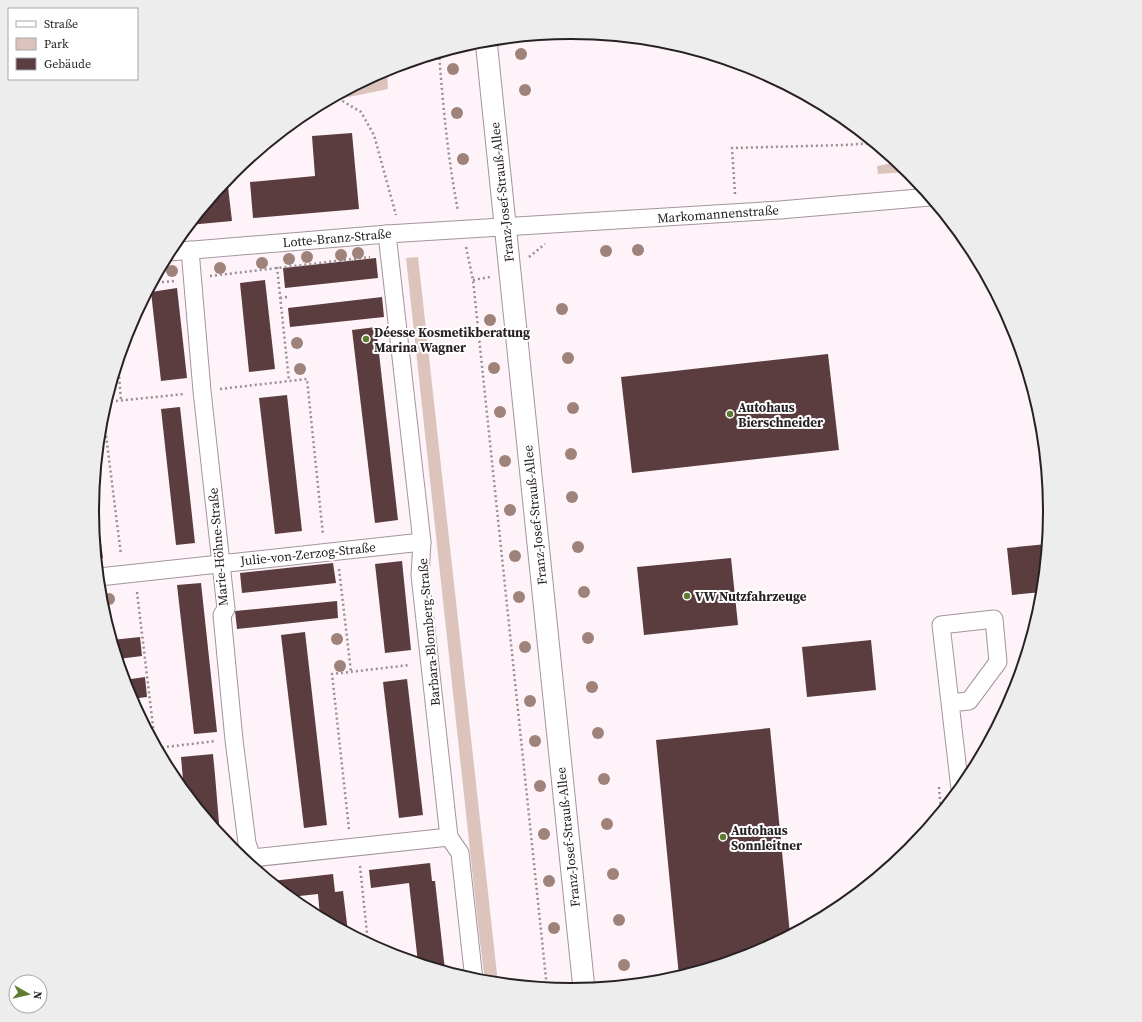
<svg xmlns="http://www.w3.org/2000/svg" width="1142" height="1022" viewBox="0 0 1142 1022" font-family="'Source Serif 4',serif">
<style>
.green{fill:#dcc4bc}
.building{fill:#5b3c3f}
.lines{fill:none;stroke-linecap:round;stroke-linejoin:round}
.minor-casing{stroke:#a4949d;stroke-width:19}
.tertiary-casing{stroke:#a4949d;stroke-width:23}
.path{stroke:#978f93;stroke-width:2.5;stroke-dasharray:2 3;stroke-linecap:butt}
.minor{stroke:#fff;stroke-width:17}
.tertiary{stroke:#fff;stroke-width:21}
.tree{fill:#9f827a}
.poi-dot{fill:#5e7b30;stroke:#fff;stroke-width:1.5}
.labels{text-anchor:middle;dominant-baseline:central;stroke-width:4;stroke-linejoin:round;paint-order:stroke}
.street-label{font-size:13px;fill:#272124;stroke:#fff}
.poi-label{font-size:13px;font-weight:bold;fill:#272124;stroke:#fff;text-anchor:start}
.rim{fill:none;stroke:#272124;stroke-width:2}
</style>
<rect width="100%" height="100%" fill="#fdf3f8"/>
<g class="green">
<path d="M 387,69 L 388,89 L 339,99 L 333,98 Z"/>
<path d="M 898,162 L 909,172 L 878,174 L 877,166 Z"/>
<path d="M 418,257 L 498,983 L 485,981 L 479,934 L 406,258 Z"/>
</g>
<g class="building">
<path d="M 352,133 L 359,209 L 253,218 L 250,182 L 315,176 L 312,136 Z"/>
<path d="M 227,178 L 232,221 L 189,225 L 204,207 Z"/>
<path d="M 376,258 L 378,278 L 285,288 L 283,268 Z"/>
<path d="M 265,280 L 275,369 L 249,372 L 240,283 Z"/>
<path d="M 177,288 L 187,378 L 161,381 L 151,292 Z"/>
<path d="M 382,297 L 384,317 L 290,327 L 288,308 Z"/>
<path d="M 376,327 L 398,520 L 375,523 L 352,330 Z"/>
<path d="M 828,354 L 839,450 L 632,473 L 621,377 Z"/>
<path d="M 287,395 L 302,531 L 275,534 L 259,398 Z"/>
<path d="M 180,407 L 195,543 L 176,545 L 161,409 Z"/>
<path d="M 94,488 L 103,558 L 97,559 L 92,511 Z"/>
<path d="M 1047,544 L 1042,592 L 1012,595 L 1007,548 Z"/>
<path d="M 731,558 L 738,625 L 644,635 L 637,567 Z"/>
<path d="M 402,561 L 411,650 L 385,653 L 375,564 Z"/>
<path d="M 333,563 L 336,583 L 242,593 L 240,573 Z"/>
<path d="M 201,583 L 217,732 L 194,734 L 177,585 Z"/>
<path d="M 337,601 L 338,618 L 237,629 L 235,611 Z"/>
<path d="M 305,632 L 327,825 L 304,828 L 281,635 Z"/>
<path d="M 140,637 L 142,656 L 118,659 L 112,640 Z"/>
<path d="M 871,640 L 876,690 L 807,697 L 802,647 Z"/>
<path d="M 145,677 L 147,697 L 131,699 L 124,680 Z"/>
<path d="M 407,679 L 423,815 L 399,818 L 383,682 Z"/>
<path d="M 770,728 L 790,934 L 754,954 L 679,976 L 656,740 Z"/>
<path d="M 213,754 L 215,775 L 220,835 L 184,791 L 181,757 Z"/>
<path d="M 430,863 L 432,881 L 435,881 L 445,970 L 418,963 L 409,883 L 371,888 L 369,870 Z"/>
<path d="M 333,874 L 335,892 L 343,891 L 348,932 L 320,917 L 318,894 L 290,897 L 273,883 L 272,881 Z"/>
</g>
<g class="lines">
<defs>
<g id="minor">
<path d="M 387,234 L 422,542 L 420,575 L 449,837 L 460,853 L 474,980"/>
<path d="M 190,250 L 202,391 L 226,609 L 222,615 L 234,740 L 247,843 L 252,858 L 253,866"/>
<path d="M 169,252 L 387,234 L 780,210 L 930,197"/>
<path d="M 99,577 L 422,542"/>
<path d="M 950,703 L 969,701 L 998,662 L 994,619 L 941,625 L 960,789"/>
<path d="M 243,859 L 449,837"/>
</g>
<path id="tertiary" d="M 486,40 L 584,989"/>
</defs>
<use href="#minor" class="minor-casing"/>
<use href="#tertiary" class="tertiary-casing"/>
<g class="path">
<path d="M 439,53 C 443,106 448,159 458,211"/>
<path d="M 333,98 L 339,99 L 361,112 L 374,135 L 396,215"/>
<path d="M 735,194 L 732,148 L 845,145 L 874,143"/>
<path d="M 466,247 L 473,280 L 547,988"/>
<path d="M 529,257 L 545,244"/>
<path d="M 277,267 L 289,381"/>
<path d="M 210,276 L 370,257"/>
<path d="M 473,280 L 490,277"/>
<path d="M 152,283 L 174,281"/>
<path d="M 280,298 L 287,297"/>
<path d="M 118,362 L 121,401"/>
<path d="M 220,389 L 307,379 L 323,535"/>
<path d="M 106,402 L 184,394"/>
<path d="M 103,411 L 121,555"/>
<path d="M 339,569 L 351,672"/>
<path d="M 137,592 L 155,743"/>
<path d="M 157,748 L 216,741"/>
<path d="M 939,787 L 941,811"/>
<path d="M 349,829 L 332,674 L 410,665"/>
<path d="M 360,866 L 368,943"/>
</g>
<use href="#minor" class="minor"/>
<use href="#tertiary" class="tertiary"/>
</g>
<g class="tree">
<circle cx="521" cy="54" r="6"/>
<circle cx="453" cy="69" r="6"/>
<circle cx="525" cy="90" r="6"/>
<circle cx="457" cy="113" r="6"/>
<circle cx="463" cy="159" r="6"/>
<circle cx="638" cy="250" r="6"/>
<circle cx="606" cy="251" r="6"/>
<circle cx="358" cy="253" r="6"/>
<circle cx="341" cy="255" r="6"/>
<circle cx="307" cy="257" r="6"/>
<circle cx="289" cy="259" r="6"/>
<circle cx="262" cy="263" r="6"/>
<circle cx="220" cy="268" r="6"/>
<circle cx="172" cy="271" r="6"/>
<circle cx="562" cy="309" r="6"/>
<circle cx="490" cy="320" r="6"/>
<circle cx="297" cy="343" r="6"/>
<circle cx="568" cy="358" r="6"/>
<circle cx="494" cy="368" r="6"/>
<circle cx="300" cy="369" r="6"/>
<circle cx="573" cy="408" r="6"/>
<circle cx="500" cy="412" r="6"/>
<circle cx="571" cy="454" r="6"/>
<circle cx="505" cy="461" r="6"/>
<circle cx="572" cy="497" r="6"/>
<circle cx="510" cy="510" r="6"/>
<circle cx="578" cy="547" r="6"/>
<circle cx="515" cy="556" r="6"/>
<circle cx="584" cy="592" r="6"/>
<circle cx="519" cy="597" r="6"/>
<circle cx="109" cy="599" r="6"/>
<circle cx="588" cy="638" r="6"/>
<circle cx="337" cy="639" r="6"/>
<circle cx="525" cy="647" r="6"/>
<circle cx="340" cy="666" r="6"/>
<circle cx="592" cy="687" r="6"/>
<circle cx="530" cy="701" r="6"/>
<circle cx="598" cy="733" r="6"/>
<circle cx="535" cy="741" r="6"/>
<circle cx="604" cy="779" r="6"/>
<circle cx="540" cy="786" r="6"/>
<circle cx="607" cy="824" r="6"/>
<circle cx="544" cy="834" r="6"/>
<circle cx="613" cy="874" r="6"/>
<circle cx="549" cy="881" r="6"/>
<circle cx="619" cy="920" r="6"/>
<circle cx="554" cy="928" r="6"/>
<circle cx="624" cy="965" r="6"/>
</g>
<g class="poi-dot">
<circle cx="366" cy="339" r="4"/>
<circle cx="730" cy="414" r="4"/>
<circle cx="687" cy="596" r="4"/>
<circle cx="723" cy="837" r="4"/>
</g>
<g class="labels">
<g class="street-label">
<text transform="translate(502 192) rotate(-96)">Franz-Josef-Strauß-Allee</text>
<text transform="translate(718 214) rotate(-4)">Markomannenstraße</text>
<text transform="translate(337 238) rotate(-5)">Lotte-Branz-Straße</text>
<text transform="translate(535 515) rotate(-96)">Franz-Josef-Strauß-Allee</text>
<text transform="translate(218 547) rotate(-95)">Marie-Höhne-Straße</text>
<text transform="translate(308 554) rotate(-6)">Julie-von-Zerzog-Straße</text>
<text transform="translate(429 632) rotate(-95)">Barbara-Blomberg-Straße</text>
<text transform="translate(568 837) rotate(-96)">Franz-Josef-Strauß-Allee</text>
</g>
<g class="poi-label">
<text x="374" y="332">Déesse Kosmetikberatung<tspan x="374" dy="15">Marina Wagner</tspan></text>
<text x="738" y="407">Autohaus<tspan x="738" dy="15">Bierschneider</tspan></text>
<text x="695" y="596">VW Nutzfahrzeuge</text>
<text x="731" y="830">Autohaus<tspan x="731" dy="15">Sonnleitner</tspan></text>
</g>
</g>
<path d="M0 0H1142V1022H0ZM99 511a472 472 0 1 1 944 0a472 472 0 1 1-944 0Z" fill="#eeeded" fill-rule="evenodd"/>
<path class="rim" d="M99 511a472 472 0 1 1 944 0a472 472 0 1 1-944 0Z"/>
<rect x="8" y="8" width="130" height="72" fill="#ffffff" stroke="#a9a6a7"/>
<rect x="16" y="21" width="20" height="6" fill="#ffffff" stroke="#a9a6a7"/>
<text x="44" y="28" font-size="12" fill="#272124">Straße</text>
<rect x="16" y="38" width="20" height="12" fill="#dcc4bc" stroke="#a9a6a7"/>
<text x="44" y="48" font-size="12" fill="#272124">Park</text>
<rect x="16" y="58" width="20" height="12" fill="#5b3c3f" stroke="#a9a6a7"/>
<text x="44" y="68" font-size="12" fill="#272124">Gebäude</text>
<g transform="translate(28 994) rotate(98)"><circle r="19" fill="#ffffff" stroke="#a9a6a7"/>
<path d="M0-3L7 15L0 10L-7 15Z" fill="#5e7b30"/>
<text y="-6" font-size="11" font-weight="bold" text-anchor="middle" fill="#272124">N</text>
</g>
</svg>
